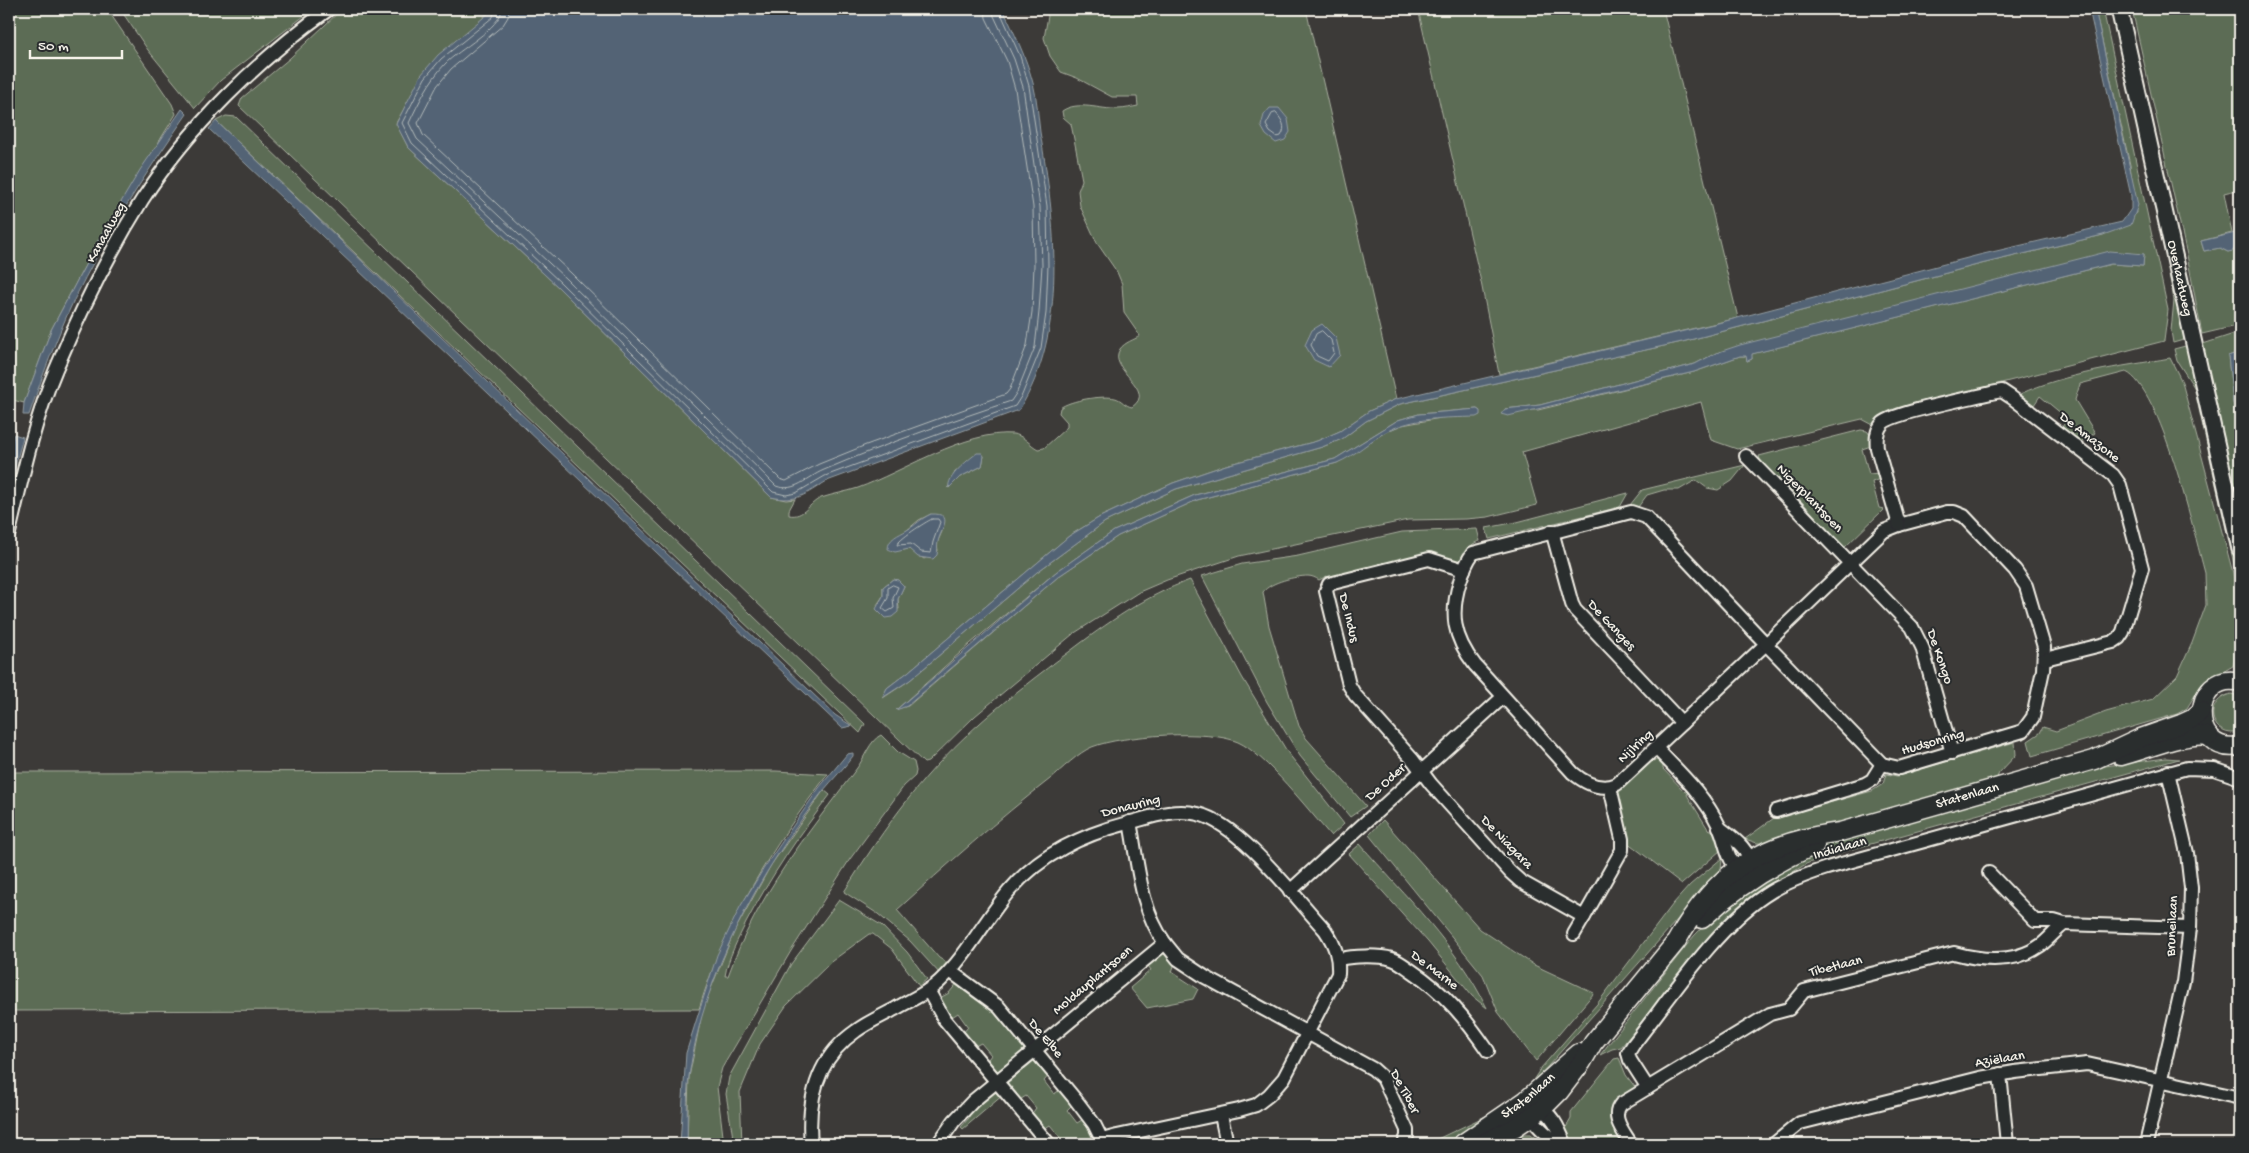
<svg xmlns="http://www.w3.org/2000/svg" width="2249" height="1153" viewBox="0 0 2249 1153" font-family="'Gochi Hand',sans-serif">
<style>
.green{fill:#5c6c55;stroke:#a8ae9e;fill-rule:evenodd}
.water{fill:#526474;stroke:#939ca2}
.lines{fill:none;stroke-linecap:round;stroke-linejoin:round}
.shore{stroke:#b3b9ba;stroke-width:1}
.minor-casing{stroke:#f4f1e8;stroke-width:16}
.tertiary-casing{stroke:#f4f1e8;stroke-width:19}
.secondary-casing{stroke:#f4f1e8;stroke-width:21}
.minor{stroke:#2a2d2e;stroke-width:12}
.tertiary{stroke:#2a2d2e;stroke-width:15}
.secondary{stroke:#2a2d2e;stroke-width:18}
.labels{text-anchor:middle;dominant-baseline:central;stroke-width:4;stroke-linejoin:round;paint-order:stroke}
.street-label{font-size:14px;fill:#f4f1e8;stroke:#2a2d2e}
</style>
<rect width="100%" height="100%" fill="#3c3a38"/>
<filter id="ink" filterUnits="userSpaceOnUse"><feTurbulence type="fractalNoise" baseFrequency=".02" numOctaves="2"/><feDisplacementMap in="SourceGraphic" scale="10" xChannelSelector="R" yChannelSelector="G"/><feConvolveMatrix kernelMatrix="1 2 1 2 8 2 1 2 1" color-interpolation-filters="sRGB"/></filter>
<g filter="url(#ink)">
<g class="green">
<path d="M 9,9 L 107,9 L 172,104 L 176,114 L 99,239 L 51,330 L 24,403 L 9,399 Z"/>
<path d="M 120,9 L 313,9 L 221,80 L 195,108 L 148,50 Z"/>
<path d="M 342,9 L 491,9 L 410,98 L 396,123 L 408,147 L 558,287 L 771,497 L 786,500 L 795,499 L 789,510 L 789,515 C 804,518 809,503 821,498 C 833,494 846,492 858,488 C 902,472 966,430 1013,434 C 1023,435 1030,445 1038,449 L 1044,448 L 1067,427 L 1067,422 L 1059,413 L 1060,408 C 1070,400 1103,395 1115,398 C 1121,399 1125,406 1132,407 C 1158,389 1106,370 1120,349 C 1125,342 1134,340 1140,336 L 1124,313 L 1122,284 L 1117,272 L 1097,243 L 1080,206 L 1078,191 L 1082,180 L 1074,139 L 1071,124 L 1063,117 L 1062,111 C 1078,100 1100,110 1118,109 C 1125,109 1132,107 1138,106 L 1137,97 L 1112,97 L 1077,78 L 1061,72 L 1050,56 L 1044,38 L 1048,16 L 1043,9 L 1306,9 L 1396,399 L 1369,411 L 1340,431 L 1317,441 L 1226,465 L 1173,483 L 1100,517 L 1069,536 L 908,672 L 887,688 L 883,698 L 910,680 L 1037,572 L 1105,522 L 1176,489 L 1322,447 L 1342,439 L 1366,421 L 1400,404 L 1682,342 L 1981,264 L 2103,235 L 2136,213 L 2130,165 L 2095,9 L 2103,9 L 2168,310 L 2164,341 L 1889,412 L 1875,426 L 1862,419 L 1737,449 L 1711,440 L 1701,402 L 1522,452 L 1537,505 L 1488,517 L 1466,519 L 1408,520 L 1239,556 L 1167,580 L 1139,592 L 1073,634 L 975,716 L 928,762 L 924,763 L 239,106 L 242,98 L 290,58 ZM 2144,254 L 2143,266 L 2111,264 L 1751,354 L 1752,359 L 1747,361 L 1746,356 L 1740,356 L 1694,372 L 1538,410 L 1505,409 L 1540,405 L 1695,364 L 1716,353 ZM 1477,409 L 1480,411 L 1402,425 L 1387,431 L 1337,463 L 1197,500 L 1118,536 L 1059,576 L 908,706 L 897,709 L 970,644 L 1056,572 L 1114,531 L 1195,495 L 1335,459 L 1398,420 L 1419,414 ZM 984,456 L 982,466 L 960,477 L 948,488 L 955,472 ZM 931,514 L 944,527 L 937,543 L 938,551 L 924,559 L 909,549 L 903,550 L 906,531 L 919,520 ZM 893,579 L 898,580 L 904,586 L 898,599 L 899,609 L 877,605 L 883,596 L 883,587 Z"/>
<path d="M 1418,9 L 1663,9 L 1738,318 L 1499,374 L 1481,282 Z"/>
<path d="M 2132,9 L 2240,9 L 2240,189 L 2224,193 L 2232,233 L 2201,241 L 2204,251 L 2220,248 L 2228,252 L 2240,243 L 2240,325 L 2202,334 L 2187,255 Z"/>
<path d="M 226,116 L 236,117 L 865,724 L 860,733 L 216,121 Z"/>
<path d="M 2169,274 L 2173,276 L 2187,339 L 2173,343 L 2171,331 L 2174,300 Z"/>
<path d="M 2240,332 L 2240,352 L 2228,356 L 2233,402 L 2240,439 L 2240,522 L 2205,366 L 2203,344 Z"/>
<path d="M 2189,345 L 2240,578 L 2240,663 L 2237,659 L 2238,607 L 2235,569 L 2194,387 L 2177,361 L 2174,349 Z"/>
<path d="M 2170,358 L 2182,382 L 2233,573 C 2237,600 2241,640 2233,666 L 2202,684 L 2187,708 L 2177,714 L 2032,756 L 2028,741 L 2040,733 L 2043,727 L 2056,731 L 2106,712 L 2153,699 L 2177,676 L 2192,643 L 2206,605 L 2205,573 C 2194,533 2161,388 2126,372 L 2080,384 L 2075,400 L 2095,433 L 2079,443 L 2062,427 L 2068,419 L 2040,396 L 2034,405 L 2020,394 C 2066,373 2120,367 2170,358 Z"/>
<path d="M 1861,430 L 1867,431 L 1871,436 L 1871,446 L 1862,449 L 1869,474 L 1879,473 L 1880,479 L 1872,482 L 1879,508 L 1884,509 L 1842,550 L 1813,520 L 1813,514 L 1792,491 L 1786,491 L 1762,466 L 1759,456 Z"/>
<path d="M 1745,465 L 1732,481 L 1718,490 L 1707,488 L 1696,480 L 1679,490 L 1664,490 L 1647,495 L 1638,507 L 1630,505 L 1642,490 Z"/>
<path d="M 1628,493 L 1620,507 L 1489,539 L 1486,528 L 1517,522 Z"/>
<path d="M 1477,529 L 1480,541 C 1470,543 1462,555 1459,564 L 1433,555 L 1329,581 L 1327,576 L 1319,580 C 1316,578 1312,576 1308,576 C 1296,576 1270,582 1263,592 L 1269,626 L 1299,726 L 1306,738 L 1366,806 L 1350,817 L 1300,756 L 1267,702 L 1202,576 L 1242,564 L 1298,556 L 1402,532 Z"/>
<path d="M 1190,580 L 1242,677 L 1288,753 L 1344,824 L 1331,836 C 1310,812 1265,754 1238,742 C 1209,729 1122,735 1092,747 C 1079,752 1061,770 1050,779 C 997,820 947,865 897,910 L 939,958 L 946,962 L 951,961 L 940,974 L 910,941 L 878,914 L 844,892 C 864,860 885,828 909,798 C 953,741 1012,694 1069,652 C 1107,623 1145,596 1190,580 Z"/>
<path d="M 2231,694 L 2240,696 L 2240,732 C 2211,740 2201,701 2231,694 Z"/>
<path d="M 881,735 L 898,752 L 914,762 L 916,771 L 915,776 L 904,786 L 850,859 L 791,951 L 722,1068 L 717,1087 L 724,1144 L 687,1144 L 689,1077 L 703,1008 L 734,932 L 771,865 L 824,790 L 830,795 C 799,835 770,877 746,923 C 738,939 728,958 725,976 L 728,976 C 757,895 806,836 857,768 C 864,759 870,740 881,735 Z"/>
<path d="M 2015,742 L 2016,755 L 1999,773 L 1995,782 L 1767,843 L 1757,843 L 1745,839 L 1774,818 L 1872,791 L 1883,784 L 1886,774 L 1897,776 Z"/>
<path d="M 2166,758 L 2179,759 L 1827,856 L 1806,864 L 1749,899 L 1714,934 L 1621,1047 L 1612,1049 L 1600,1055 L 1694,936 L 1725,904 L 1797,857 L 1844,838 L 2105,766 Z"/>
<path d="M 1656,760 L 1663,763 L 1663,769 L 1685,792 L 1689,791 L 1687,795 L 1708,829 L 1714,831 L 1721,850 L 1682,884 L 1627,842 L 1618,793 L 1649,762 Z"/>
<path d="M 776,771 L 828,774 C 772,847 726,920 699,1009 L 9,1011 L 9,772 Z"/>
<path d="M 1383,820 L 1480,929 L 1534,965 L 1594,993 L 1536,1061 L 1498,1012 L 1483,975 L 1369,835 Z"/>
<path d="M 1360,844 C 1405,896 1457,946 1487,1008 L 1472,996 L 1428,942 L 1349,854 Z"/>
<path d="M 1722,858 L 1721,870 L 1526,1091 L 1541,1068 L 1597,1004 L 1673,904 L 1690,885 Z"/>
<path d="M 839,900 L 881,925 L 907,952 L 927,979 L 919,986 L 892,949 L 873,934 L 869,934 L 832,961 L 786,1006 L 760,1044 L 740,1092 L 742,1144 L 734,1144 L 726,1094 L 729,1077 L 791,964 Z"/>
<path d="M 1163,953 L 1175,963 L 1172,972 L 1198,989 L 1193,999 L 1147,1008 L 1130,988 L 1151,970 L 1146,963 L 1159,954 Z"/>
<path d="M 958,982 L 960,988 L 981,1003 L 986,1002 L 996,1010 L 996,1015 L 1013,1035 L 1018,1035 L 1029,1049 L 997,1076 L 986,1062 L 991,1055 L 981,1043 L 973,1047 L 962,1034 L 968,1027 L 958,1013 L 949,1019 L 938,999 L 949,993 Z"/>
<path d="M 1033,1056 L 1050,1074 L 1044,1081 L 1054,1094 L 1063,1088 L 1074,1103 L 1067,1110 L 1077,1123 L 1085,1118 L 1096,1136 L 1085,1144 L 1054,1144 L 1060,1137 L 1050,1125 L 1042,1130 L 1030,1116 L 1036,1108 L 1026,1096 L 1018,1101 L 1003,1081 Z"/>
<path d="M 1619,1058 L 1626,1075 L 1635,1087 C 1603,1107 1607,1116 1625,1144 L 1575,1144 L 1565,1129 L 1571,1119 L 1571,1112 L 1614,1059 Z"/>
<path d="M 992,1090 L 999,1091 L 1003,1095 L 963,1129 L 961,1127 L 969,1118 L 969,1112 Z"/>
<path d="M 1496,1111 L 1452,1144 L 1427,1144 Z"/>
<path d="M 1524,1134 L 1531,1134 L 1536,1138 L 1531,1144 L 1493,1144 L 1501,1141 L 1503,1144 Z"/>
</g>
<g class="water">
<path d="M 491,9 L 1003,9 C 1014,33 1026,56 1033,83 C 1037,98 1038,116 1040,132 C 1055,219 1069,332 1019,410 L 827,481 C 805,494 798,503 771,497 L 558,287 L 408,147 L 396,124 L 421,75 L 438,55 L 489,13 Z"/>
<path d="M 2089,9 L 2095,9 L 2138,205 L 2131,225 L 2103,235 L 1981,264 L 1682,342 L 1400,404 L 1366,421 L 1342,439 L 1322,447 L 1176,489 L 1105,522 L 1037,572 L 910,680 L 882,698 L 887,688 L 908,672 L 1069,536 L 1100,517 L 1173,483 L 1226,465 L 1317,441 L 1340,431 L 1369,411 L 1396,399 L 1718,323 L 1979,255 L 2122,222 L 2131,209 L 2131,196 Z"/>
<path d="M 1270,108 L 1279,108 L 1288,119 L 1290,132 L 1285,140 L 1276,143 L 1266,135 L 1261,126 L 1264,115 Z"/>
<path d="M 182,109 L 187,114 C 145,174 105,236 73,302 C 56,339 42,377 29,415 L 23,415 L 24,403 L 51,330 L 99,239 L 140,170 Z"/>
<path d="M 216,121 L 835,715 L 852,726 L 842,728 L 209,129 Z"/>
<path d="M 2240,232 L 2240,243 L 2237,244 L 2233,251 L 2228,252 L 2220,248 L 2204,251 L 2201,241 Z"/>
<path d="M 2110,251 L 2144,254 L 2143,266 L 2111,264 L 1752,354 L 1752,359 L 1747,361 L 1746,356 L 1740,356 L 1694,372 L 1508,416 L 1501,414 L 1505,409 L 1540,405 L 1695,364 L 1716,353 L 1740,345 Z"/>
<path d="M 1322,324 L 1336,338 L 1340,355 L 1329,367 L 1314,360 L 1305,345 L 1312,330 Z"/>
<path d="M 2240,352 L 2240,439 L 2233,402 L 2228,356 Z"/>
<path d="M 1477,409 L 1480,411 L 1480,415 L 1476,417 C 1446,418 1413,417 1386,432 C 1369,441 1356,455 1337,463 L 1197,500 L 1118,536 L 1059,576 L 907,706 L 896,710 L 1056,572 L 1114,531 L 1195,495 L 1335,459 L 1398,420 L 1419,414 Z"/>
<path d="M 14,434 L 23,437 L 9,488 L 9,451 Z"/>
<path d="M 977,453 L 982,453 L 984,456 L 982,466 L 960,477 L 949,488 C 946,477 968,460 977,453 Z"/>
<path d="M 931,514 C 956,513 940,530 938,542 C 937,546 938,551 937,555 L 933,559 L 918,557 L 909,549 L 895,552 L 888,549 C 888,538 899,535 907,530 C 916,525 920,519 931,514 Z"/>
<path d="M 893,579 L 898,580 L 904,586 L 898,599 L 898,612 L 892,617 L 885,618 L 876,609 L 883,596 L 883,587 Z"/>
<path d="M 853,753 L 853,756 C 844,768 833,779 823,791 C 759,873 704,972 689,1076 C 686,1098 688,1122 687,1144 L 680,1144 L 686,1053 L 717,955 L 740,907 L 764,868 L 819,788 L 847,754 Z"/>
</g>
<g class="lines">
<g class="shore">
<path d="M 495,9 L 493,17 L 441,59 L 425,78 L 402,123 L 412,143 L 561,283 L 773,492 L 786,495 L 796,493 L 825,476 L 1015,406 L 1022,395 L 1041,348 L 1046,313 L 1048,265 L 1047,206 L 1029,86 L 1020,56 L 999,9"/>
<path d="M 502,9 C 501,28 458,50 445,64 C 429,81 419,102 409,123 L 417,139 L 566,279 L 776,486 C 795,493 807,477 824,470 C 885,444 948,422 1011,401 L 1017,392 L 1035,347 L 1039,312 L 1042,265 L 1040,207 L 1023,87 L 1014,59 L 994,16 L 992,9"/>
<path d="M 509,9 L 508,17 L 503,25 L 451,69 L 437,86 L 418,123 L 423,135 L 571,273 L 780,479 L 786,481 L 819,464 L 866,445 L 1006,394 L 1010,389 L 1027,345 L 1032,312 L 1034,265 L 1033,207 L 1015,89 L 1007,61 L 986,18 L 985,9"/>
<path d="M 1276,113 C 1282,120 1287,127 1281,136 L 1277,137 L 1270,132 L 1266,125 L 1272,114 Z"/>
<path d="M 1322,331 L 1331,340 L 1334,353 L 1328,361 L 1317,356 L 1311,345 L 1316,334 Z"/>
<path d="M 2240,358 L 2234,362 L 2240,414"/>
<path d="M 932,519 L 938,519 L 940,522 L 933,542 L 931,553 L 921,552 L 911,544 L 897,545 C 898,540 925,522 932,519 Z"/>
<path d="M 893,585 L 898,587 L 893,598 L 894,608 L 887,612 L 882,608 L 888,598 L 888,588 Z"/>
</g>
<defs>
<g id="minor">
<path d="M 1746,456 L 1912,627 L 1922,647 L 1952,753"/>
<path d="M 1631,512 L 1646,517 L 1766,644 L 1617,784 C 1601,791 1586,784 1573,773 L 1475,665 C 1453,637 1450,614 1460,581 C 1463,571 1466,562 1473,553 Z"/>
<path d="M 1947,512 L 1954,512 L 1964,516 L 2015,570 L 2026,586 L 2044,647 L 2043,670 L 2033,717 L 2023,731 L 1899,768 L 1882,764 L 1766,644 L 1884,531 L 1899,525 Z"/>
<path d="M 1899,525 L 1877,448 C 1876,439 1876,430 1883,423 C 1895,412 1971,398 1991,393 L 2002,391 L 2011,397 L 2113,475 L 2120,485 L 2142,568 L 2123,632 L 2119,638 L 2113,642 L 2045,659"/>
<path d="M 1552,531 L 1572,604 L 1575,610 L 1682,723"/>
<path d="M 9,533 C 22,478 34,421 56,369 C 80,312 109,253 142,200 C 190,126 258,60 329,9"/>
<path d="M 1464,570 L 1429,559 L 1329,584 L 1326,591 L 1349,685 L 1355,695 L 1413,760 L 1431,784 L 1510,872 L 1520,881 L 1584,917 L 1622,850 L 1622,839 L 1610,787"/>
<path d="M 1656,748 C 1679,772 1705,796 1719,826 C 1727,843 1726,864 1744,872"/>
<path d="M 1776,811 L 1865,784 L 1872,780 L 1882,764"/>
<path d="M 1719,827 C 1733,838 1750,849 1752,868"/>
<path d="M 1989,873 L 2035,921 L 2054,921 L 2064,924 L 2190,928"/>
<path d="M 1290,891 L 1503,697"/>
<path d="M 1574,934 L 1584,917"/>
<path d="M 1165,943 L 1178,959 L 1205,977 L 1373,1069 L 1383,1078 L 1407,1130 L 1407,1136 L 1404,1144"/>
<path d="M 1339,959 C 1353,956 1378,955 1392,959 C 1399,961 1406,967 1412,971 C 1445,993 1466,1019 1488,1051"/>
<path d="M 950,971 L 999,1007 L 1075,1099 L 1094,1124 L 1102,1140"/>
<path d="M 928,990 L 944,1019 L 1049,1144"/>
<path d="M 2000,1074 L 2007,1144"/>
<path d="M 1648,1088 L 1630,1060 L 1628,1053 L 1633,1045 C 1670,998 1715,929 1764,896 C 1783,883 1805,875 1827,868 L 2187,768 L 2214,769 L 2240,778"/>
<path d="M 1536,1106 C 1552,1112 1559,1129 1565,1144"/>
<path d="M 1528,1110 C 1534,1125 1547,1135 1560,1144"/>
<path d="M 1221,1115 L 1227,1144"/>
<path d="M 811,1144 C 807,1100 817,1058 856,1031 C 868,1022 882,1016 895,1009 C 910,1000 928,993 940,981 C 967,955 985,920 1009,891 C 1041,854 1082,835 1128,823 C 1151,817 1174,808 1198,814 C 1240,824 1295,897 1325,930 C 1335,945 1339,956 1338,974 L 1284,1078 L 1269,1095 L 1256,1105 L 1239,1110 L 1117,1136 L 1102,1140 L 1097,1144"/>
<path d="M 938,1144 L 954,1121 L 973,1101 L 1165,943 C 1140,909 1138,863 1130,822"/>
<path d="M 1631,1144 C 1624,1132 1610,1117 1621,1104 L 1770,1014 L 1789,1009 L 1804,991 L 1954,953 C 1983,961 2015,964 2041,945 C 2049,939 2055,931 2064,924"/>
<path d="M 1774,1144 L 1800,1123 L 1980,1078 L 2015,1072 L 2087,1064 L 2240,1098"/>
<path d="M 2146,1144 L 2183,982 L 2190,928 L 2191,888 L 2187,853 L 2168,772"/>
</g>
<g id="tertiary">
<path id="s1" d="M 2119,9 L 2240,549"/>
</g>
<g id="secondary">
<path d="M 2240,682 C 2191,670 2187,756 2240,746"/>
<path d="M 2121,756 C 2145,750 2186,732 2209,736"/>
<path d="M 1702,919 C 1736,887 1772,864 1815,845"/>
<path id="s2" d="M 1462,1144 L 1525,1101 L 1579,1053"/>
<path id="s3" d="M 1481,1144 L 1514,1128 L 1543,1108 L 1559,1092 L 1582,1062 L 1593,1043 L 1676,942 C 1715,872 1761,842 1840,832 L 2094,760 L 2141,738 L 2181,724 L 2192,719 L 2201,711"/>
</g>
</defs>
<use href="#minor" class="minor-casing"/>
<use href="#tertiary" class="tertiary-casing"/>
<use href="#secondary" class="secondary-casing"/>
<use href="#minor" class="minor"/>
<use href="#tertiary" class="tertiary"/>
<use href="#secondary" class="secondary"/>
</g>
</g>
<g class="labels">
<g class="street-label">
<text transform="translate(107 233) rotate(-61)">Kanaalweg</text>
<text stroke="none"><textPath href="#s1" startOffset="276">Overlaatweg</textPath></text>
<text transform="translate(2089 438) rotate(38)">De Amazone</text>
<text transform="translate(1809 499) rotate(46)">Nigerplantsoen</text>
<text transform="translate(1348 618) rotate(76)">De Indus</text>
<text transform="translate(1611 626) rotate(47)">De Ganges</text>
<text transform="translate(1939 657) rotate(71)">De Kongo</text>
<text transform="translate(1933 743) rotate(-16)">Hudsonring</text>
<text transform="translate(1636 747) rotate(-43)">Nijlring</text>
<text transform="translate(1386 783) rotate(-42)">De Oder</text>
<text stroke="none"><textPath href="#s3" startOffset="624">Statenlaan</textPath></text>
<text transform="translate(1131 807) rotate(-14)">Donauring</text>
<text transform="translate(1506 843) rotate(46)">De Niagara</text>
<text transform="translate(1840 849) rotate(-16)">Indialaan</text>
<text transform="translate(2173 926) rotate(-87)">Bruneilaan</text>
<text transform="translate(1836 967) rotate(-14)">Tibetlaan</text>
<text transform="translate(1434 971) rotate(37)">De Marne</text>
<text transform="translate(1093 981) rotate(-40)">Moldauplantsoen</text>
<text transform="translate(1045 1039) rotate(50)">De Elbe</text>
<text transform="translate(2000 1060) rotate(-9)">Aziëlaan</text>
<text transform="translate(1404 1092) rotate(62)">De Tiber</text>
<text stroke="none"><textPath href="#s2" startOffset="82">Statenlaan</textPath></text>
</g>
</g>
<rect width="2249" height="1153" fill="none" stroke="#2a2d2e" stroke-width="30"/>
<rect x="15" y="15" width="2219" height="1123" fill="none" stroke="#f4f1e8" stroke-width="2" filter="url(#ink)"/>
<path d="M30 50v8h92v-8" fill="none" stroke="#f4f1e8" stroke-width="2.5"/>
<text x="38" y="50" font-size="15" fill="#f4f1e8" stroke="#2a2d2e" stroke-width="4" paint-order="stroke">50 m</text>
</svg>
